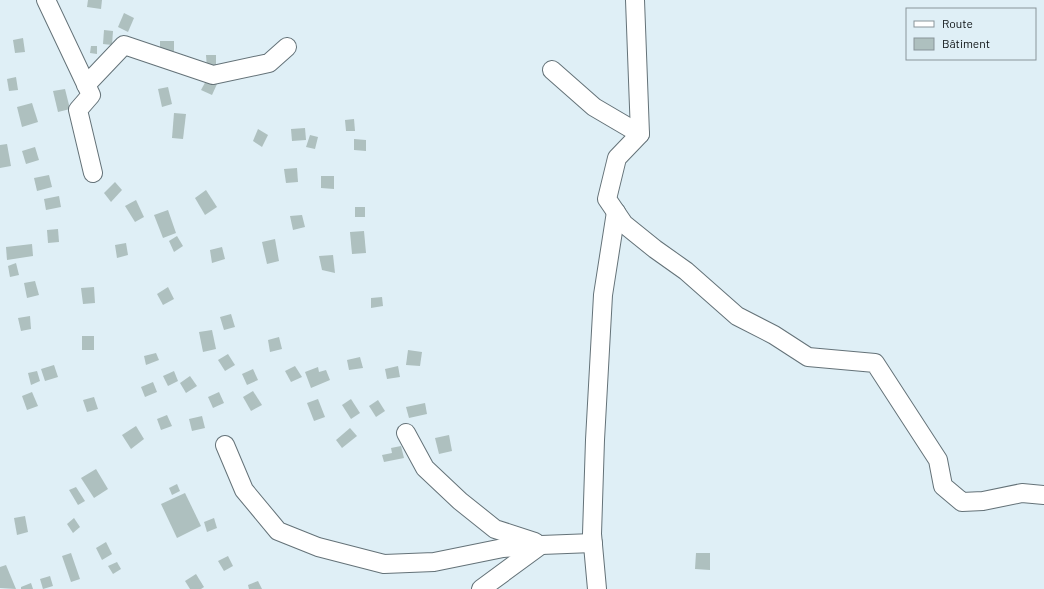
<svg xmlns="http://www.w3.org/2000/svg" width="1044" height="589" viewBox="0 0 1044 589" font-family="Barlow,sans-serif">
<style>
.building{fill:#aec0bf}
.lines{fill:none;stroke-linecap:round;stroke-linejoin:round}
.street-casing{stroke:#647278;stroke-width:20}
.street{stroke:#fff;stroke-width:18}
</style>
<rect width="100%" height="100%" fill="#dfeff6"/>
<g class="building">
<path d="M 88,0 L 102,0 L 101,9 L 87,7 Z"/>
<path d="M 124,13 L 134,18 L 128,32 L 118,27 Z"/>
<path d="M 104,30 L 113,31 L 112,45 L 103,44 Z"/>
<path d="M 23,38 L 25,52 L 15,53 L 13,40 Z"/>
<rect x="160" y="41" width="14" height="10"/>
<path d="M 91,46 L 97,46 L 97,54 L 90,53 Z"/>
<path d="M 206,55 L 216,55 L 216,68 L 207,68 Z"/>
<path d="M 16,77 L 18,90 L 9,91 L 7,79 Z"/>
<path d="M 207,79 L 217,84 L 212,95 L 201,90 Z"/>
<path d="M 168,87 L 172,104 L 162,107 L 158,89 Z"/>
<path d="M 65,89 L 70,109 L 58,112 L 53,91 Z"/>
<path d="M 32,103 L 38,122 L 22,127 L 17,107 Z"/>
<path d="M 174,113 L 186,114 L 183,139 L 172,138 Z"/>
<path d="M 354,119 L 355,131 L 346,131 L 345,120 Z"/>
<path d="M 305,128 L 306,140 L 292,141 L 291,129 Z"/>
<path d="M 258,129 L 268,135 L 262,147 L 253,141 Z"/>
<path d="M 310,135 L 318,137 L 315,149 L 306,147 Z"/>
<path d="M 354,139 L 366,140 L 366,151 L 354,150 Z"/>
<path d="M 7,144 L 11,166 L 0,168 L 0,145 Z"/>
<path d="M 35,147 L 39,160 L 26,164 L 22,151 Z"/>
<path d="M 297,168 L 298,182 L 286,183 L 284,169 Z"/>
<path d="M 49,175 L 52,187 L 37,191 L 34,178 Z"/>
<path d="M 321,176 L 334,176 L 334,189 L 321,188 Z"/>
<path d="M 115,182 L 122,190 L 111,202 L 104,193 Z"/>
<path d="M 206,190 L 217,207 L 205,215 L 195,198 Z"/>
<path d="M 59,196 L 61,207 L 46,210 L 44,199 Z"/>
<path d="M 136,200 L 144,217 L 135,222 L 125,206 Z"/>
<rect x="355" y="207" width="10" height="10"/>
<path d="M 168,210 L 176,233 L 163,238 L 154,215 Z"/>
<path d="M 302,215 L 305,227 L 293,230 L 290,216 Z"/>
<path d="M 58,229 L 59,242 L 48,243 L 47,230 Z"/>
<path d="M 364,231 L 366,253 L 352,254 L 350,232 Z"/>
<path d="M 177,236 L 183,246 L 174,252 L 169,241 Z"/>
<path d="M 275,239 L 279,261 L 267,264 L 262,242 Z"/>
<path d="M 126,243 L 128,255 L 117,258 L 115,245 Z"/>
<path d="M 32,244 L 33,256 L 7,260 L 6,247 Z"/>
<path d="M 222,247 L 225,259 L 212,263 L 210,250 Z"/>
<path d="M 333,255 L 335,273 L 322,270 L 319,256 Z"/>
<path d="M 16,263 L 19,275 L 10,277 L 8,266 Z"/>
<path d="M 35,281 L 39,295 L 27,298 L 24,283 Z"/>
<path d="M 94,287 L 95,303 L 83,304 L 81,288 Z"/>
<path d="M 168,287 L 174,299 L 163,305 L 157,294 Z"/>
<path d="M 382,297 L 383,306 L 371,308 L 371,298 Z"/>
<path d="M 231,314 L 235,327 L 224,330 L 220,317 Z"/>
<path d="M 30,316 L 31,329 L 21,331 L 18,318 Z"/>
<path d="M 212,330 L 216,349 L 203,352 L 199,332 Z"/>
<rect x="82" y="336" width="12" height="14"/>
<path d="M 279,337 L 282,349 L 270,352 L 268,340 Z"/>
<path d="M 408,350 L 422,352 L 420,366 L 406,365 Z"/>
<path d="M 156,353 L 159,360 L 146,365 L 144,356 Z"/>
<path d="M 228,354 L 235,365 L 225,371 L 218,360 Z"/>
<path d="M 360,357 L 363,368 L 349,370 L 347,360 Z"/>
<path d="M 54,365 L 58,377 L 45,381 L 41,369 Z"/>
<path d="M 295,366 L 302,377 L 291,382 L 285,371 Z"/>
<path d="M 398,366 L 400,377 L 387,379 L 385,369 Z"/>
<path d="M 318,367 L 319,372 L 326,370 L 330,380 L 311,388 L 305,372 Z"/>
<path d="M 253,369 L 258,380 L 247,385 L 242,374 Z"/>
<path d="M 37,371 L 40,381 L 31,385 L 28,373 Z"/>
<path d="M 174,371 L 178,381 L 168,386 L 163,376 Z"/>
<path d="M 190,376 L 197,386 L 186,393 L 180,383 Z"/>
<path d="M 153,382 L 157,392 L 145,397 L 141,387 Z"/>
<path d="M 253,391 L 262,405 L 251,411 L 243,397 Z"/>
<path d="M 32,392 L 38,406 L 27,410 L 22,396 Z"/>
<path d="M 219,392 L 224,403 L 213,408 L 208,397 Z"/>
<path d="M 94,397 L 98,409 L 87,412 L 83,400 Z"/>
<path d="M 318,399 L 325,417 L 314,421 L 307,403 Z"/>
<path d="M 351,399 L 360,413 L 351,419 L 342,405 Z"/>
<path d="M 378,400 L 385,411 L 376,417 L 369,406 Z"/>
<path d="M 425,403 L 427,414 L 409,418 L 406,407 Z"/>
<path d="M 167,415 L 172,426 L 161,430 L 157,419 Z"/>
<path d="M 202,416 L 205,428 L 192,431 L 189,419 Z"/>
<path d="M 136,426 L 144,439 L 131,449 L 122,435 Z"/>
<path d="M 350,428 L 357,436 L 342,448 L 336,440 Z"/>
<path d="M 449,435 L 452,451 L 439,454 L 435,438 Z"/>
<path d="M 401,446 L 404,458 L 384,462 L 382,455 L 392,453 L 391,448 Z"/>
<path d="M 96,469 L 108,489 L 94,498 L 81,478 Z"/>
<path d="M 177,484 L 180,491 L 172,495 L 169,488 Z"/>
<path d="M 76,487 L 85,501 L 78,505 L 69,490 Z"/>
<path d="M 185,493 L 201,526 L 177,538 L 161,504 Z"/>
<path d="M 25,516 L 28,532 L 17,535 L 14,518 Z"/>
<path d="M 74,518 L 80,527 L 73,533 L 67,524 Z"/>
<path d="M 214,518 L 217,528 L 207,532 L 204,522 Z"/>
<path d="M 106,542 L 112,554 L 102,560 L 96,548 Z"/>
<path d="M 71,553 L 80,579 L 71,582 L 62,556 Z"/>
<path d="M 696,553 L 710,553 L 710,570 L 695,569 Z"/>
<path d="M 228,556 L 233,566 L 224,571 L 218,561 Z"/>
<path d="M 117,562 L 121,569 L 113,574 L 108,566 Z"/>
<path d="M 6,565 L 16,589 L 0,588 L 0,567 Z"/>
<path d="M 196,574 L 204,587 L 201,589 L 190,589 L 185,581 Z"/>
<path d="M 50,576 L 53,586 L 43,589 L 40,579 Z"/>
<path d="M 258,581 L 262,589 L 249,589 L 248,585 Z"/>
<path d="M 31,583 L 33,589 L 21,589 L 21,587 Z"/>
</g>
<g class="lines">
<defs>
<g id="street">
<path d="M 46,0 L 91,95 L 78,110 L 93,173"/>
<path d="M 635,0 L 640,134"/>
<path d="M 552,70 L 594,107 L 640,134 L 617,158 L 607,199 L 624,224 L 655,249 L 686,271 L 737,316 L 774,335 L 808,357 L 875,363 L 938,460 L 943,486 L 962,502 L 983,501 L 1022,493 L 1044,495"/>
<path d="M 86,85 L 124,45 L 213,75 L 269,63 L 287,47"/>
<path d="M 406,433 L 425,468 L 460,501 L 495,529 L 535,542"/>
<path d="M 225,445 L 244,490 L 278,531 L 318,547 L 384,564 L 434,562 L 503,548 L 541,545 L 593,543"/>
<path d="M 481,589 L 541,545"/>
<path d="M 597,589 L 592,534 L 595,440 L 603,295 L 616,212"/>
</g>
</defs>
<use href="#street" class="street-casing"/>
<use href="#street" class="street"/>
</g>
<rect x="906" y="8" width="130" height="52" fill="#dfeff6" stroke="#89959a"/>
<rect x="914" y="21" width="20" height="6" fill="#ffffff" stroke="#89959a"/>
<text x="942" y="28" font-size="12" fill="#080d0f">Route</text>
<rect x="914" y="38" width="20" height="12" fill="#aec0bf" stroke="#89959a"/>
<text x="942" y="48" font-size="12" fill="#080d0f">Bâtiment</text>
</svg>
